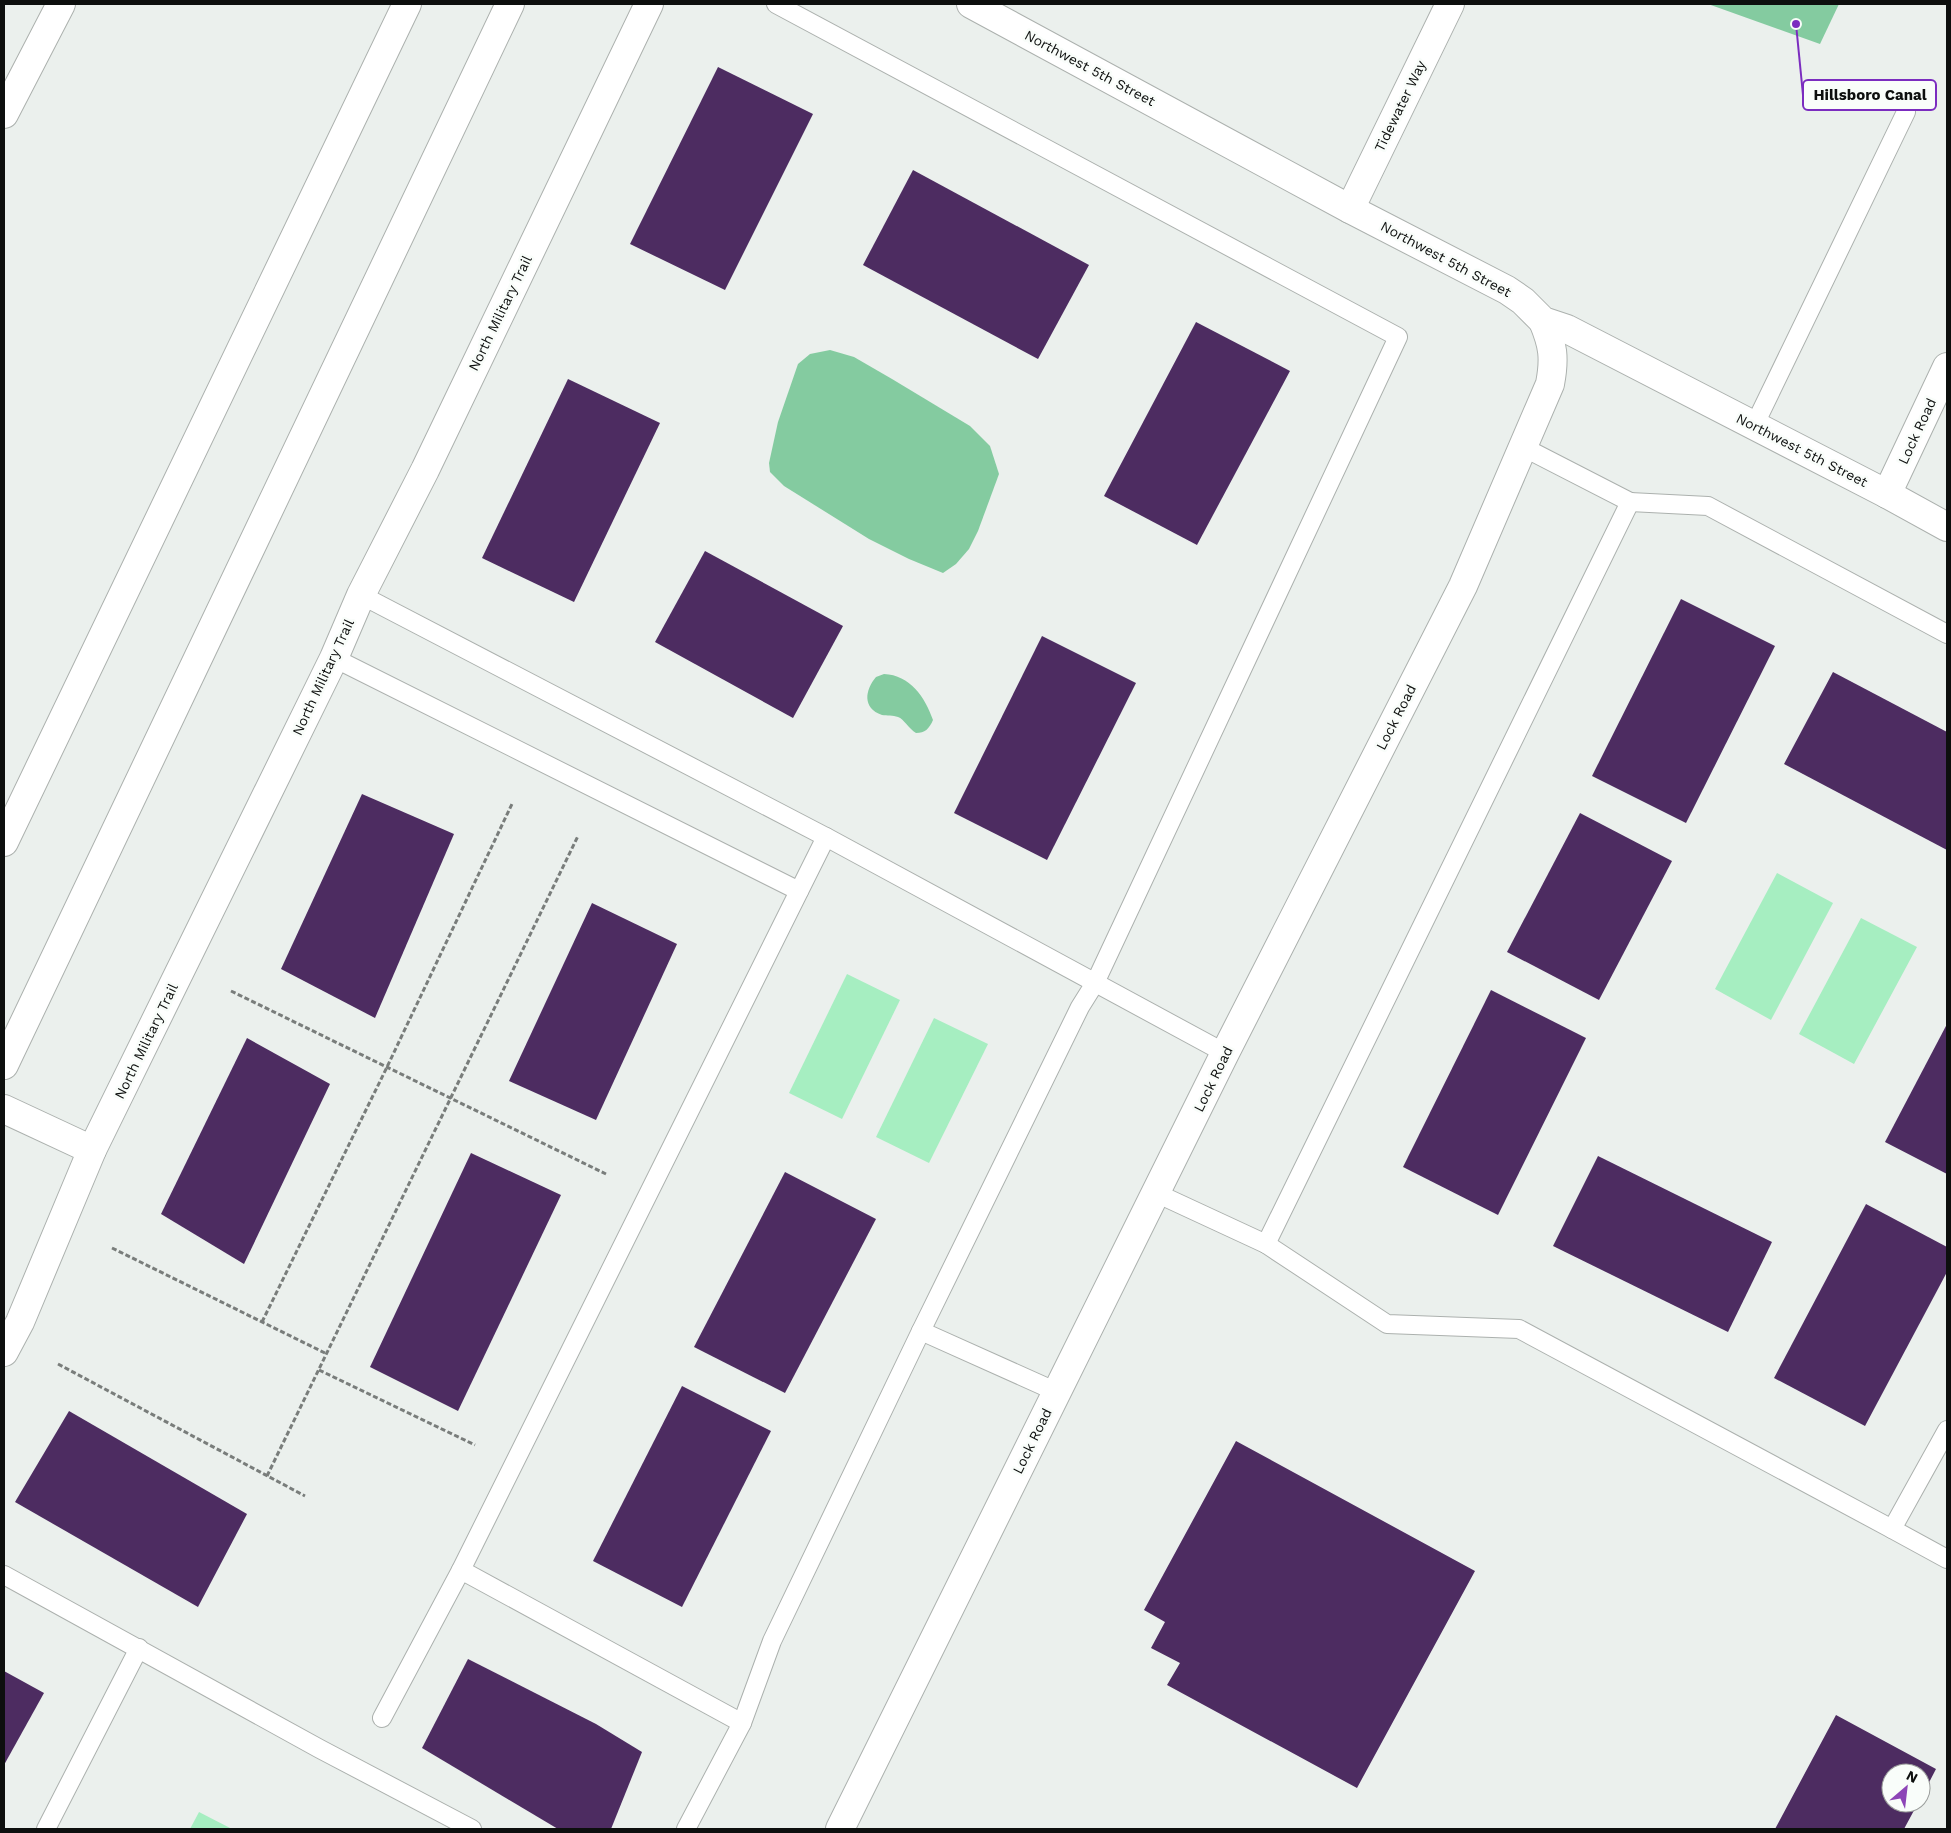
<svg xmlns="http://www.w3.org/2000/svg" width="1951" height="1833" viewBox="0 0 1951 1833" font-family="'Work Sans',sans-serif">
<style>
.green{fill:#a6eec1}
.water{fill:#84cba0}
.building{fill:#4d2c61}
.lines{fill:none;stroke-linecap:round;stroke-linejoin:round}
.service-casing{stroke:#acb1ae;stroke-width:20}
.minor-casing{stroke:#acb1ae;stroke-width:30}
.tertiary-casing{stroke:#acb1ae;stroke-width:30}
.path{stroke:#797d7b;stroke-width:3;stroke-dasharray:5 2.5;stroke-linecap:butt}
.service{stroke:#fff;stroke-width:18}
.minor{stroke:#fff;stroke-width:28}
.tertiary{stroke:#fff;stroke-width:28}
.labels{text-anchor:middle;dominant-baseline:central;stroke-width:5;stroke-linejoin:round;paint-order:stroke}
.street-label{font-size:14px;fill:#0d0f0e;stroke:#f9fdfa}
.leader{fill:none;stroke:#7b2cbf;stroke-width:2}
.callout-dot{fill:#7b2cbf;stroke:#f9fdfa;stroke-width:2}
.callout{fill:#f9fdfa;stroke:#7b2cbf;stroke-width:2}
.callout-label{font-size:15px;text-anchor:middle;font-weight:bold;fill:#0d0f0e}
</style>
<rect width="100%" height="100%" fill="#ebf0ed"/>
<g class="green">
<path d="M 1777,873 L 1833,903 L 1771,1020 L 1715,989 Z"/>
<path d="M 1861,918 L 1917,947 L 1854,1064 L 1799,1034 Z"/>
<path d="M 847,974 L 900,1000 L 842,1119 L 789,1093 Z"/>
<path d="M 934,1018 L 988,1044 L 929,1163 L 876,1137 Z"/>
<path d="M 199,1812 L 232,1829 L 190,1829 Z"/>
</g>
<g class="water">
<path d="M 1708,4 L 1839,4 L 1820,44 Z"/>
<path d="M 830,350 L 854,357 L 892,379 L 970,426 L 990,446 L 999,474 L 978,531 L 969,549 L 956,564 L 943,573 L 909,559 L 869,539 L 784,486 L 770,472 L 769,463 L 778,422 L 798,364 L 810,354 Z"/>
<path d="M 884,674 C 910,675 925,697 933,720 C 929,729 925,733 916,733 C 909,729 904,719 898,717 C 893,715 887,716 882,715 C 862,708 865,690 876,677 Z"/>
</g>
<g class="building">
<path d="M 718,67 L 813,114 L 725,290 L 630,244 Z"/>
<path d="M 913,170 L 1089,265 L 1038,359 L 863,265 Z"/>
<path d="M 1196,322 L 1290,371 L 1197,545 L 1104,496 Z"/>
<path d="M 568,379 L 660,423 L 574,602 L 482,558 Z"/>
<path d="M 705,551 L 843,626 L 793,718 L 655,642 Z"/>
<path d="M 1681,599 L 1775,646 L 1686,823 L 1592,776 Z"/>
<path d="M 1042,636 L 1136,683 L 1047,860 L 954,813 Z"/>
<path d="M 1833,672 L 1947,732 L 1947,850 L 1784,764 Z"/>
<path d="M 362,794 L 454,834 L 375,1018 L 281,969 Z"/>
<path d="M 1580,813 L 1672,861 L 1599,1000 L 1507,952 Z"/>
<path d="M 592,903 L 677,944 L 596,1120 L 509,1081 Z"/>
<path d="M 1491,990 L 1586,1038 L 1498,1215 L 1403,1167 Z"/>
<path d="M 1947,1024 L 1947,1174 L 1885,1142 Z"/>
<path d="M 247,1038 L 330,1084 L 244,1264 L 161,1214 Z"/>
<path d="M 471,1153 L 561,1195 L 458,1411 L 370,1367 Z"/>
<path d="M 1598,1156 L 1772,1242 L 1728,1332 L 1553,1246 Z"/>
<path d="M 785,1172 L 876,1219 L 785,1393 L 694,1347 Z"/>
<path d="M 1866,1204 L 1947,1247 L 1947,1272 L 1865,1426 L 1774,1378 Z"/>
<path d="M 682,1386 L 771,1431 L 682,1607 L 593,1561 Z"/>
<path d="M 69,1411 L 247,1514 L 198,1607 L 15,1502 Z"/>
<path d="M 1236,1441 L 1475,1571 L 1357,1788 L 1167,1685 L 1180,1663 L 1151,1648 L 1165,1622 L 1144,1610 Z"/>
<path d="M 468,1659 L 596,1724 L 642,1752 L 611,1829 L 558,1829 L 422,1748 Z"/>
<path d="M 4,1671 L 44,1693 L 4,1765 Z"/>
<path d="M 1836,1715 L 1936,1769 L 1921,1798 L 1921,1773 L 1891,1773 L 1891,1803 L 1918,1803 L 1904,1829 L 1775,1829 Z"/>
</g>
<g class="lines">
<defs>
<g id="service">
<path d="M 1754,426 L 1906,112"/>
<path d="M 1630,502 L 1708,506 L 1947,634"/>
<path d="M 361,595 L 826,837"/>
<path d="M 334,658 L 799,891"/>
<path d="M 1156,1193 L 1266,1244 L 1630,502 L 1523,447"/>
<path d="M 1266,1244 L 1387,1324 L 1519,1329 L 1892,1529 L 1947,1430"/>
<path d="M 921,1331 L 1057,1392"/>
<path d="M 1892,1529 L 1947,1559"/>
<path d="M 461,1570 L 826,837 L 1225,1053"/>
<path d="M 4,1575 L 320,1749 L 472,1829"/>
<path d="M 382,1718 L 461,1570 L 742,1723 L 686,1829"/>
<path d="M 742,1723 L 772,1641 L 921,1331 L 1080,1007 L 1095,983 L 1398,337 L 776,4"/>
<path d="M 46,1829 L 139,1648"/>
</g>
<g id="minor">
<path d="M 971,4 L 1350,209 L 1507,290 L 1523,301 L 1543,321 L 1567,329 L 1887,494 L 1947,527"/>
<path d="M 4,114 L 61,4"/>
<path d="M 1350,209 L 1450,4"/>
<path d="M 1887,494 L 1947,367"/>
<path d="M 4,1109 L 92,1150"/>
<path d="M 4,1352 L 20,1322 L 92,1150 L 334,658 L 361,595 L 425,470 L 649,4"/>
<path d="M 840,1829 L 1225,1053 L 1463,586 L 1550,384 C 1555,358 1553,345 1543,321"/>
</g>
<g id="tertiary">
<path d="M 4,842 L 407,4"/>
<path d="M 4,1065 L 510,4"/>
</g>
</defs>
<use href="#service" class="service-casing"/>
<use href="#minor" class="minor-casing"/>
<use href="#tertiary" class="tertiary-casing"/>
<g class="path">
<path d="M 231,991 L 606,1174"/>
<path d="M 112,1248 L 327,1354"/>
<path d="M 262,1322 L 387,1067 L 512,804"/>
<path d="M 58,1364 L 305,1496"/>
<path d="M 319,1370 L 475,1445"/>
<path d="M 267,1476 L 578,836"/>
</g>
<use href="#service" class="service"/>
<use href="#minor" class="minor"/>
<use href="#tertiary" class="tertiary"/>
</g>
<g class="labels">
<g class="street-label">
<text transform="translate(1090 68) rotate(28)">Northwest 5th Street</text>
<text transform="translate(1400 106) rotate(-64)">Tidewater Way</text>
<text transform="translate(1446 259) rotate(28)">Northwest 5th Street</text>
<text transform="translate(500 313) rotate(-64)">North Military Trail</text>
<text transform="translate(1917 431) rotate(-65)">Lock Road</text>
<text transform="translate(1802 450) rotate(27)">Northwest 5th Street</text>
<text transform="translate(323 677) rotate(-65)">North Military Trail</text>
<text transform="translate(1396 717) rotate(-63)">Lock Road</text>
<text transform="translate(146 1041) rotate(-64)">North Military Trail</text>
<text transform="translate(1213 1079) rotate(-64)">Lock Road</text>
<text transform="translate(1032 1441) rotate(-64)">Lock Road</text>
</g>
</g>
<path class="leader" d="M1796 24L1803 95"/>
<circle class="callout-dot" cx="1796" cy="24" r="5"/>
<rect class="callout" x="1803" y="80" width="133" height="30" rx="5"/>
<g class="callout-label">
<text x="1870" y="100">Hillsboro Canal</text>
</g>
<rect width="1951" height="1833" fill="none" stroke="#0d0f0e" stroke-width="10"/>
<g transform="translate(1906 1788) rotate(28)"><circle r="24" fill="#f9fdfa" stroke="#9b9e9c"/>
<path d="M0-4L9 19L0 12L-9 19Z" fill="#8d45b7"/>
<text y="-8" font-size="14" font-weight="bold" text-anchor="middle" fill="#0d0f0e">N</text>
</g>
</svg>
